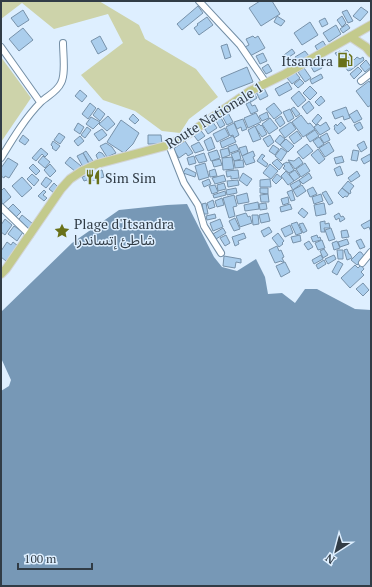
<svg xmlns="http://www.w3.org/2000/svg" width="372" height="587" viewBox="0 0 372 587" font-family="'PT Serif','Noto Sans Arabic',serif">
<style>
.green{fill:#cdd3aa}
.water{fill:#7798b6}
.building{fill:#abceed;stroke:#7892aa}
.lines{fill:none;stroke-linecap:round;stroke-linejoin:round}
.minor-casing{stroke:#738ea5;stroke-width:8}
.major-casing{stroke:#d2d4d6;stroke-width:10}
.minor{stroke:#fff;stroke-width:6}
.major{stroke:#c3ca8c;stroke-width:8}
.labels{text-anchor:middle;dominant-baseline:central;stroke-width:3;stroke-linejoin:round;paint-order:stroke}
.poi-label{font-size:14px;fill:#313c46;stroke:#deefff;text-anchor:start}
.street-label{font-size:14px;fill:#313c46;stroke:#deefff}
</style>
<rect width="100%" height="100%" fill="#deefff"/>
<g class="green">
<path d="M 1,1 L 99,1 L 139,25 L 145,39 L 196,69 L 218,97 L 189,119 L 180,133 L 162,131 L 135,111 L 103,100 L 81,75 L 123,43 L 108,14 L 54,29 L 22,3 L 1,19 Z"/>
<path d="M 1,57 L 31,98 L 1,142 Z"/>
</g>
<path class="water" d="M 187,204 L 214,257 L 222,267 L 237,271 L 256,259 L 265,277 L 268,294 L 282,293 L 295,303 L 305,289 L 317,289 L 355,309 L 371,310 L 371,586 L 1,586 L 1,415 L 2,407 L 1,405 L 1,391 L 9,386 L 11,380 L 1,358 L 1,312 L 72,243 L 119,210 L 167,205 Z"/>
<g class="building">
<path d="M 260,1 L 272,1 L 280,14 L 261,26 L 249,8 Z"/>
<path d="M 198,6 L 203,13 L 182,30 L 177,24 Z"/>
<path d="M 361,7 L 368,12 L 360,21 L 353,16 Z"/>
<path d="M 23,10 L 29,20 L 18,27 L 11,18 Z"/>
<path d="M 347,10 L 353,21 L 348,23 L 342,12 Z"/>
<path d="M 277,16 L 285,21 L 281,26 L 274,22 Z"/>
<path d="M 342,16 L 346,23 L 342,27 L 337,20 Z"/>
<path d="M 207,17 L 213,25 L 199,35 L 194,28 L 198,25 L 197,24 Z"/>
<path d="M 325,18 L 328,24 L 322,27 L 319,21 Z"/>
<path d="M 310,22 L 318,35 L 302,45 L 294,33 Z"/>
<path d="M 347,24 L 350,28 L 343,33 L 340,29 Z"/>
<path d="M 336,25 L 341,34 L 329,42 L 323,33 Z"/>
<path d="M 23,28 L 33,40 L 19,51 L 9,39 Z"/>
<path d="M 100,36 L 107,49 L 98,54 L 91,41 Z"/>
<path d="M 253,36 L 255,38 L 258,36 L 265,48 L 250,56 L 245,47 L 249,45 L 246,39 Z"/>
<path d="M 323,41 L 326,46 L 318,51 L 315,46 Z"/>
<path d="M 227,44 L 231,57 L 225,59 L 221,46 Z"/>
<path d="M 292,49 L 295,53 L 286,59 L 284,55 Z"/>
<path d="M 347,50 L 349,52 L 346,53 L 347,55 L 340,60 L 335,53 L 340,51 L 341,53 Z"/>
<path d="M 305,51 L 309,56 L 298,63 L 295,57 Z"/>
<path d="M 263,53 L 267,61 L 260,64 L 256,56 Z"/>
<path d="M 350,56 L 354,60 L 357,57 L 360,59 L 363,57 L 364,60 L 351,70 L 348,71 L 341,61 Z"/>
<path d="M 366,60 L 371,67 L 365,72 L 360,66 Z"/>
<path d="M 319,61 L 322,68 L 314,72 L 310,65 Z"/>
<path d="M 268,64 L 272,71 L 266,74 L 262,68 Z"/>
<path d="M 247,67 L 253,82 L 227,92 L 221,78 Z"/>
<path d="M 358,67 L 362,71 L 354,79 L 350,74 Z"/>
<path d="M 304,68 L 311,78 L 305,82 L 298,72 Z"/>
<path d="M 295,72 L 300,78 L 292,84 L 287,78 Z"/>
<path d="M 321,74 L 323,78 L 312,84 L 310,80 Z"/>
<path d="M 300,79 L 304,83 L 298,88 L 294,84 Z"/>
<path d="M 369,81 L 371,84 L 371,105 L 368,107 L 356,91 Z"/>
<path d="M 288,82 L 292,89 L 279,96 L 275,89 Z"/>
<path d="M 310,86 L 317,93 L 310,100 L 303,93 Z"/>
<path d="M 264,88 L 268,96 L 260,100 L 256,92 Z"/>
<path d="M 80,90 L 87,96 L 82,102 L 75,96 Z"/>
<path d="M 253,91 L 257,98 L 251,102 L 246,96 Z"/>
<path d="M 299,91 L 306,100 L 298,107 L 291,98 Z"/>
<path d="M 321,96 L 325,101 L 319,106 L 315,102 Z"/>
<path d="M 309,101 L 314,108 L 307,114 L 302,107 Z"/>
<path d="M 250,102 L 252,106 L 255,105 L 258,111 L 251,114 L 246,104 Z"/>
<path d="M 90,103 L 96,108 L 88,119 L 82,114 Z"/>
<path d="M 274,103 L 282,113 L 274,119 L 266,109 Z"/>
<path d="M 294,107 L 300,114 L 296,117 L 291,109 Z"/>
<path d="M 346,107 L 350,118 L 344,120 L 343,116 L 335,119 L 332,112 Z"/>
<path d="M 98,108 L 105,114 L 100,121 L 93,115 Z"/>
<path d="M 290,109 L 294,118 L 288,122 L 283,112 Z"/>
<path d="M 357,110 L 362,119 L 354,123 L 349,115 Z"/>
<path d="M 227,111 L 233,122 L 227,125 L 221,114 Z"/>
<path d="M 267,112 L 269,118 L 262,121 L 259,116 Z"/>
<path d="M 256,113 L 261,122 L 248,128 L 244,118 Z"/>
<path d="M 133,114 L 139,120 L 135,124 L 129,119 Z"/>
<path d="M 318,114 L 322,118 L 316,125 L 312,121 Z"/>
<path d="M 301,115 L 308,124 L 310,123 L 315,129 L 303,137 L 292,122 Z"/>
<path d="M 108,116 L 115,124 L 107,131 L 99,124 Z"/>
<path d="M 220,116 L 225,125 L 220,128 L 215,119 Z"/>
<path d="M 281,116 L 285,123 L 280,127 L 275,120 Z"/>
<path d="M 91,117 L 100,122 L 93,129 L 86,124 Z"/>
<path d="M 270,118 L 278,128 L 269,134 L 262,124 Z"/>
<path d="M 243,119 L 247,129 L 242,131 L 241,127 L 237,129 L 234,122 Z"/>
<path d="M 121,120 L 139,133 L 133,144 L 124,153 L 107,142 Z"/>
<path d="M 212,121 L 217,128 L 208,134 L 203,126 Z"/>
<path d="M 291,122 L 296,129 L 285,138 L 279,130 Z"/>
<path d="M 326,122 L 330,129 L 320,135 L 314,127 L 318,124 L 320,126 Z"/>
<path d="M 341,122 L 346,128 L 338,134 L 334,129 L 335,128 L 334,126 L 336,124 L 337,126 Z"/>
<path d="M 360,122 L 363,128 L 358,131 L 354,125 Z"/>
<path d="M 78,123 L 84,127 L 80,134 L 74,130 Z"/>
<path d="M 234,123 L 239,135 L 234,138 L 233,135 L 230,136 L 226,127 Z"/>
<path d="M 259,124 L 261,126 L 262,125 L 267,134 L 262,137 L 255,127 Z"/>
<path d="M 255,126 L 261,139 L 253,142 L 248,130 Z"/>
<path d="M 87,127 L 91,130 L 85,138 L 81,135 Z"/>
<path d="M 199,128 L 205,136 L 198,141 L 192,133 Z"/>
<path d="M 225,128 L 229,136 L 217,142 L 213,134 Z"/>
<path d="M 102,129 L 107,135 L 99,141 L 94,134 Z"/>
<path d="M 315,130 L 319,136 L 310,142 L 306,136 Z"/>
<path d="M 297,131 L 302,138 L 294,144 L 289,137 Z"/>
<path d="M 59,133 L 65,137 L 60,144 L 54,140 Z"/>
<path d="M 327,133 L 330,140 L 324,143 L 320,137 Z"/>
<path d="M 23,135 L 29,140 L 25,145 L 19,141 Z"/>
<path d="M 148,135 L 161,135 L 162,144 L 148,144 Z"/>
<path d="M 270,135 L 274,142 L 268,147 L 263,139 Z"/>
<path d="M 280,135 L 285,139 L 280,145 L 275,141 Z"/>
<path d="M 80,136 L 84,141 L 78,146 L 74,141 Z"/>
<path d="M 233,136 L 236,142 L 222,148 L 220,142 Z"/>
<path d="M 211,137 L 215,148 L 208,151 L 204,141 Z"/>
<path d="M 319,137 L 324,144 L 318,148 L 313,141 Z"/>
<path d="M 286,139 L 294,146 L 288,152 L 280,145 Z"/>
<path d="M 53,141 L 60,146 L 56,151 L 52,148 L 53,147 L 51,145 Z"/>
<path d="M 185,141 L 193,153 L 188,156 L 186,153 L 179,158 L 173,149 Z"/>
<path d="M 364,141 L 367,148 L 361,152 L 357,145 Z"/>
<path d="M 199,142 L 204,150 L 195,153 L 191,146 Z"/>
<path d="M 329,142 L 334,151 L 325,157 L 319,148 Z"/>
<path d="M 106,143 L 112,147 L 116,153 L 107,157 L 100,146 Z"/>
<path d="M 236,144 L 239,150 L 230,153 L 228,147 Z"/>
<path d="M 307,144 L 313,151 L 303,159 L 297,152 Z"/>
<path d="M 273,145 L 279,149 L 275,155 L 269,151 Z"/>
<path d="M 246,146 L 248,153 L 242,156 L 239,148 Z"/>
<path d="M 41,148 L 48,154 L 45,157 L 42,154 L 36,161 L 32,158 Z"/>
<path d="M 228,148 L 230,155 L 222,158 L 220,150 Z"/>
<path d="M 281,148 L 287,152 L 281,161 L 275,156 Z"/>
<path d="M 318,149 L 325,159 L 319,164 L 311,155 Z"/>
<path d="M 217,150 L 220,158 L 211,161 L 208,153 Z"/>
<path d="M 353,150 L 359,151 L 357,161 L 351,160 Z"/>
<path d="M 86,151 L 93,161 L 89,163 L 83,153 Z"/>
<path d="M 239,151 L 241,159 L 234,161 L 231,154 Z"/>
<path d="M 253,151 L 255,156 L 253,157 L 255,162 L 246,165 L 242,156 Z"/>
<path d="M 99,152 L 102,153 L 106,158 L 99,162 L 96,155 Z"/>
<path d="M 83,153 L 89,164 L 83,167 L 77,156 Z"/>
<path d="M 204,153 L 207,161 L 199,163 L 195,156 Z"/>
<path d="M 262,154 L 265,156 L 262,159 L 268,164 L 266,167 L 257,161 Z"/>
<path d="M 370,154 L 371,160 L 364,164 L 361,159 Z"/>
<path d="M 43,156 L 50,162 L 45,168 L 38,162 Z"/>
<path d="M 194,156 L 196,163 L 189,165 L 187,158 Z"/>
<path d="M 342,156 L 344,162 L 336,164 L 334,158 Z"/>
<path d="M 70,157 L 81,166 L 76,172 L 65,163 Z"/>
<path d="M 232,157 L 234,169 L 223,170 L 222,158 Z"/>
<path d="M 299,157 L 303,163 L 295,169 L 288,160 L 294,161 Z"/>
<path d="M 8,158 L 18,164 L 9,178 L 5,176 L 4,178 L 1,176 L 1,168 Z"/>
<path d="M 220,159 L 222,165 L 214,167 L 212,161 Z"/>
<path d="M 277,159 L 283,165 L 279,170 L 272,163 Z"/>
<path d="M 243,160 L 244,167 L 235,168 L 234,161 Z"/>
<path d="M 287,162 L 287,163 L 289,162 L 294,170 L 289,173 L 283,168 L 285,166 L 283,164 Z"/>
<path d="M 205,163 L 209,177 L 199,180 L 195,166 Z"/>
<path d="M 305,163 L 310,171 L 301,177 L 296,169 Z"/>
<path d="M 33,164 L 40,171 L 36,175 L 29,168 Z"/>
<path d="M 50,164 L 56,171 L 50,177 L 44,170 Z"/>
<path d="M 270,164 L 278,171 L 271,179 L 263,173 Z"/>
<path d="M 340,166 L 343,174 L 337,176 L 334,169 Z"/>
<path d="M 186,168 L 196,173 L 195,177 L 183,173 Z"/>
<path d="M 215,169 L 217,176 L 210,177 L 209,171 Z"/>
<path d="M 102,170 L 104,177 L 88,182 L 87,180 L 84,181 L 82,177 Z"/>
<path d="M 238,170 L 239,178 L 231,179 L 231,176 L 227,177 L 226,171 Z"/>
<path d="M 295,170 L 300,177 L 294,181 L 289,174 Z"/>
<path d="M 286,171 L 294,181 L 288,185 L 281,176 Z"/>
<path d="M 357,171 L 360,176 L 351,182 L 348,178 Z"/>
<path d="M 243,173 L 252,179 L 247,186 L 239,180 Z"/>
<path d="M 309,173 L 312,178 L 303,184 L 299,180 Z"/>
<path d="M 32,174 L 39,180 L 34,186 L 27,179 Z"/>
<path d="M 277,174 L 282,178 L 276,184 L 272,180 Z"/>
<path d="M 224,175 L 226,181 L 215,184 L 212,178 Z"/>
<path d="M 22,177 L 32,188 L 22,197 L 12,186 Z"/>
<path d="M 46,177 L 52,181 L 46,188 L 41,184 Z"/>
<path d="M 209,179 L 211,184 L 204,187 L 202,182 Z"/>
<path d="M 270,179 L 271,187 L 260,187 L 260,180 Z"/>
<path d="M 238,180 L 239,185 L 228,187 L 227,181 Z"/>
<path d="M 299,180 L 301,184 L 293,190 L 290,185 Z"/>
<path d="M 348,181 L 354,186 L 350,191 L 351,192 L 350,194 L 342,188 Z"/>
<path d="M 54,183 L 59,188 L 54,193 L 49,189 Z"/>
<path d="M 224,183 L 226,189 L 218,191 L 217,185 Z"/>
<path d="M 215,185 L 218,192 L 212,194 L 209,186 Z"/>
<path d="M 302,185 L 306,191 L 297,197 L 293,190 Z"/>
<path d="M 313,187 L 317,194 L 310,197 L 307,190 Z"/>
<path d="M 4,188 L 11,197 L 2,205 L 1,191 Z"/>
<path d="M 236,188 L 237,193 L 227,195 L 226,190 Z"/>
<path d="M 260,188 L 268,188 L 268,194 L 260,193 Z"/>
<path d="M 342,188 L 349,194 L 347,197 L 345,196 L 343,198 L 338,193 Z"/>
<path d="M 44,190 L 46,192 L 43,195 L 47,198 L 44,201 L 38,196 Z"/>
<path d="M 292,190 L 295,200 L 291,201 L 287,192 Z"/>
<path d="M 225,191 L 226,195 L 214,198 L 213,195 Z"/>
<path d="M 326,191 L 333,203 L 329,205 L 322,193 Z"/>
<path d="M 247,193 L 249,202 L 238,204 L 236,196 Z"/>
<path d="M 268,194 L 269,202 L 261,202 L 260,195 Z"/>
<path d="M 321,194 L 323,201 L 314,204 L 312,197 Z"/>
<path d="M 234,195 L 237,206 L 233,207 L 235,216 L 229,218 L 223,198 Z"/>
<path d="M 288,197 L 289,203 L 283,205 L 281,199 Z"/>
<path d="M 222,198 L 224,205 L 217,207 L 215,201 Z"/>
<path d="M 213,200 L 215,207 L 209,209 L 207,203 Z"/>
<path d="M 258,202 L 259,209 L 245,211 L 244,205 Z"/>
<path d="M 206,203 L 208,214 L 204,214 L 202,204 Z"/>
<path d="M 266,203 L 267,209 L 260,210 L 259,204 Z"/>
<path d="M 324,203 L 326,214 L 316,216 L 314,205 Z"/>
<path d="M 13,204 L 21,212 L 14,219 L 6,211 Z"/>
<path d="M 290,204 L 292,209 L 281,212 L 280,207 Z"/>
<path d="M 302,208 L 308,213 L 304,218 L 298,213 Z"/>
<path d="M 246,213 L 248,217 L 250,216 L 252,223 L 240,227 L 236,216 Z"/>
<path d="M 268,213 L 270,221 L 261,223 L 259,215 Z"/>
<path d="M 339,213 L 341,217 L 343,216 L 345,219 L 340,222 L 339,218 L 336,220 L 334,216 Z"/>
<path d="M 215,214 L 216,218 L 207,220 L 206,216 Z"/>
<path d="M 22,215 L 33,224 L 28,230 L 17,222 Z"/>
<path d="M 252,215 L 258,215 L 259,224 L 253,225 Z"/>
<path d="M 235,218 L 240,229 L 234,231 L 229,221 Z"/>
<path d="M 5,219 L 12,225 L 5,235 L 1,232 L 1,225 Z"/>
<path d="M 220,219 L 223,227 L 213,231 L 210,223 Z"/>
<path d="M 370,220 L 371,222 L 371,232 L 369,227 L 364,229 L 361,225 Z"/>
<path d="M 325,221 L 325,224 L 329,223 L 330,228 L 324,228 L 325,232 L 321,232 L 320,222 Z"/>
<path d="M 297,222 L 302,233 L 296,235 L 291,224 Z"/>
<path d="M 303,223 L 307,231 L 303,233 L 299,224 Z"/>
<path d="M 290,225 L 293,233 L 285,237 L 281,229 Z"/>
<path d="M 14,226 L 23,232 L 17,241 L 8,234 Z"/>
<path d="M 269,227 L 272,232 L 264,237 L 261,231 Z"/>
<path d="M 223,228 L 226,233 L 216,239 L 213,234 Z"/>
<path d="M 331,228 L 335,239 L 329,241 L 325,230 Z"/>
<path d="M 347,230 L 349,237 L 342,238 L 341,231 Z"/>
<path d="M 244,233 L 246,238 L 238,241 L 239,244 L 235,246 L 232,237 Z"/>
<path d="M 278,233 L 284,241 L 282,243 L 283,244 L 279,247 L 272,238 Z"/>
<path d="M 226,235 L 230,243 L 225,246 L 220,238 Z"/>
<path d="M 300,235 L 301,241 L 293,243 L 291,237 Z"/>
<path d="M 317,235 L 318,238 L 320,237 L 321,240 L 313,242 L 311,237 Z"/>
<path d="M 347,239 L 349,244 L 340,247 L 338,242 Z"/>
<path d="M 361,239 L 365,247 L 360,249 L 356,241 Z"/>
<path d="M 322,240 L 325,248 L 318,250 L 315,243 Z"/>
<path d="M 309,241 L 313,247 L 308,250 L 304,244 Z"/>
<path d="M 337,241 L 340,248 L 334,250 L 332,243 Z"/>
<path d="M 7,242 L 11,245 L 13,242 L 18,246 L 6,261 L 1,257 L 1,251 Z"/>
<path d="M 277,246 L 279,251 L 281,250 L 284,257 L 282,258 L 284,262 L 282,262 L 281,261 L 275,263 L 269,250 Z"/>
<path d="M 324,249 L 328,255 L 323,258 L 320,251 Z"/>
<path d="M 347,249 L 349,254 L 350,254 L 352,258 L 347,260 L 344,250 Z"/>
<path d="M 337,250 L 343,250 L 343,259 L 338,259 Z"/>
<path d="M 359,252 L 361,252 L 365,257 L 357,265 L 351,260 Z"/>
<path d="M 321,255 L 323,259 L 314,264 L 312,260 Z"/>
<path d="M 334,255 L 336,259 L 328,264 L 325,259 Z"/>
<path d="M 224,256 L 241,259 L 241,263 L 236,262 L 235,268 L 223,266 Z"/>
<path d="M 324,260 L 326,264 L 318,269 L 316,265 Z"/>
<path d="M 338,261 L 343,264 L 337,275 L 332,272 Z"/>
<path d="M 285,262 L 290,272 L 281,277 L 276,266 Z"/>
<path d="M 355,265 L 358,268 L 361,265 L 364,269 L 361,272 L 364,275 L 350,288 L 341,278 Z"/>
<path d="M 363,283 L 369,290 L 363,296 L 356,289 Z"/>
</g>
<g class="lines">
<defs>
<g id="minor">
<path d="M 199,1 L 240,45 L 266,83"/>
<path d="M 1,47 L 40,102"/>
<path d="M 361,81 L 371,73"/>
<path d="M 169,145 L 184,183 L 198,205 L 204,226 L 221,253"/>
<path d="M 1,158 C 12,140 25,118 41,102 C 47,96 57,92 61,83 C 66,74 63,54 63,43"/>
<path d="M 1,207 L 30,235"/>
<path d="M 362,263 L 371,252"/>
</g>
<g id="major">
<path d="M 351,37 L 366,47 L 371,53"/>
<path d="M 1,274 L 6,269 L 61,189 L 70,179 L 82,171 L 97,164 L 169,145 L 190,133 L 250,91 L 285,74 L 371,25"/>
</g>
</defs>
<use href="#minor" class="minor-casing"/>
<use href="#major" class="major-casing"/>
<use href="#minor" class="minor"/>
<use href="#major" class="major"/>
</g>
<defs>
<symbol id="fuel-bare" viewBox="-9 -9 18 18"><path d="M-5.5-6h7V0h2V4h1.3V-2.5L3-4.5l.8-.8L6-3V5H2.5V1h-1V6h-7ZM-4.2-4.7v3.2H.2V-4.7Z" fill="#697119" stroke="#deefff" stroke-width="2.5" paint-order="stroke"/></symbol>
<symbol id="restaurant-bare" viewBox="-9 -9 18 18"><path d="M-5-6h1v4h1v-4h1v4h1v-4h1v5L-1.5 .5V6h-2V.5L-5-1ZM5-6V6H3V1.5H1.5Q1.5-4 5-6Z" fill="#697119" stroke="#deefff" stroke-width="2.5" paint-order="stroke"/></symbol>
<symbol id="sight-bare" viewBox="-9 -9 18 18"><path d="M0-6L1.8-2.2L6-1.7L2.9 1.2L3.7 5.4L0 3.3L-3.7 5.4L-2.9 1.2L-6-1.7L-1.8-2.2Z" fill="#697119" stroke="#deefff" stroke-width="2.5" paint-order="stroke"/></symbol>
</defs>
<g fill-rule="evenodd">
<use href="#fuel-bare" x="334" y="49" width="22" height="22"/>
<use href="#restaurant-bare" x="82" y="166" width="22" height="22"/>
<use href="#sight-bare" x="51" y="220" width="22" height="22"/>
</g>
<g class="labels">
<g class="poi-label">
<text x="333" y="60" text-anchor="end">Itsandra</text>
<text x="105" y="177">Sim Sim</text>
<text x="74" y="223">Plage d'Itsandra<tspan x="74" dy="16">شاطئ إتساندرا</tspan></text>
</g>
<g class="street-label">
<text transform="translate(214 115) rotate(-32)">Route Nationale 1</text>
</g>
</g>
<rect width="372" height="587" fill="none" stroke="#313c46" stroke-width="4"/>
<g transform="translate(336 551) rotate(216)" stroke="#deefff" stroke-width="3" paint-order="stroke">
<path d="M0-3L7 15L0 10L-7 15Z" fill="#313c46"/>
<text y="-6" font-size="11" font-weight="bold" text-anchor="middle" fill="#313c46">N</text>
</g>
<path d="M18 563v6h74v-6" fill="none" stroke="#313c46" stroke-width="2"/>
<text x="24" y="563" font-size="12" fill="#313c46" stroke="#deefff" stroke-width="3" paint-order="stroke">100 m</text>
</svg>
